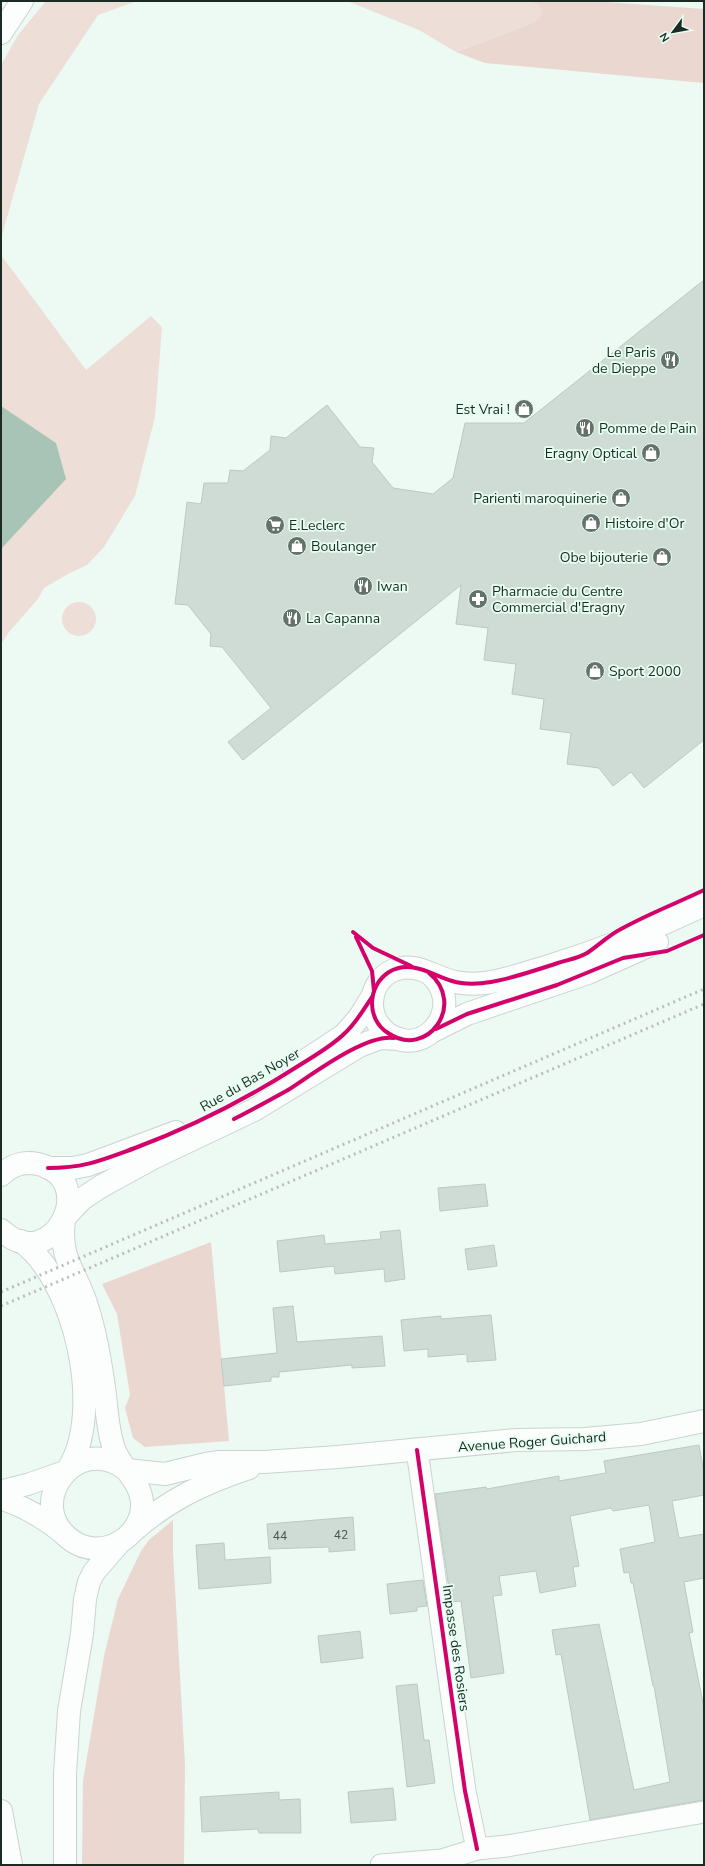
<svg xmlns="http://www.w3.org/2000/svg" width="705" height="1866" viewBox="0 0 705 1866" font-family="'Nunito Sans',sans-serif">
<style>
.green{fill:#eddfd8}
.forest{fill:#e9d7d0}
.water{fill:#a7c4b6}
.building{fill:#cfdcd5;stroke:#bcc9c3}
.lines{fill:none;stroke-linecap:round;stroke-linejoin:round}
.minor-casing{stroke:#c8d5ce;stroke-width:23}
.tertiary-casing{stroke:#c8d5ce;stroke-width:24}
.secondary-casing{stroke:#c8d5ce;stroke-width:24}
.motorway-casing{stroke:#c8d5ce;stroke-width:24}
.minor{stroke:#fcfefd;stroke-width:21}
.tertiary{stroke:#fcfefd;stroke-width:22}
.secondary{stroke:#fcfefd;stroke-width:22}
.motorway{stroke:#fcfefd;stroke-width:22}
.rail{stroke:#bbbebd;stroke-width:3;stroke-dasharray:2 4;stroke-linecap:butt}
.cycleway-casing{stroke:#e7fff2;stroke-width:6}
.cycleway{stroke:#d6006c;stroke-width:4}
.labels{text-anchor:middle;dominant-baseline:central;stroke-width:3.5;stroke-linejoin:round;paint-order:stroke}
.number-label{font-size:12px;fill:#48564f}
.poi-label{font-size:14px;fill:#1b2a22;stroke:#e7fff2;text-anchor:start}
.street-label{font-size:14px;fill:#1b2a22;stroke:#e7fff2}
</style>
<rect width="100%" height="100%" fill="#edf9f3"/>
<g class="green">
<path d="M 46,1 L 137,1 L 98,15 L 39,104 L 1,239 L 1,65 L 18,35 Z"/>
<path d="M 347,1 L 528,1 L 538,5 L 542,11 L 539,19 L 528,25 L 456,52 L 419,30 Z"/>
<path d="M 1,255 L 86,370 L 151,316 L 162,327 L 155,417 L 135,496 L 104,547 L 87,565 L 68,574 L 44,588 L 38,599 L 9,632 L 1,644 Z"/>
<circle cx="79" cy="619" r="17"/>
</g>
<g class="forest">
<path d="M 528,1 L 592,1 L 704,9 L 704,83 L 485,63 L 456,52 L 528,25 L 539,19 L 542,11 L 538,5 Z"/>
<path d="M 211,1242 L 229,1441 L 145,1447 L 133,1438 L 125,1408 L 130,1395 L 117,1314 L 102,1284 Z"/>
<path d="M 173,1520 L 173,1552 L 185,1765 L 184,1865 L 82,1865 L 83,1781 L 104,1656 L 118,1599 L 141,1551 L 149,1540 Z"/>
</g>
<path class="water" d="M 1,406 L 56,443 L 66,479 L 1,549 Z"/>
<g class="building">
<path d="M 704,280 L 704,740 L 644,788 L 631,772 L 613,786 L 599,768 L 567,764 L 571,733 L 540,729 L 544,699 L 512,694 L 516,664 L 484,660 L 488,628 L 456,624 L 461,585 L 243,760 L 228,742 L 271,708 L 222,647 L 210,646 L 211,634 L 188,605 L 175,604 L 187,502 L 201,504 L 204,483 L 228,483 L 230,470 L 243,471 L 270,450 L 271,436 L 286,438 L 327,405 L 360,447 L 374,448 L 372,462 L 393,488 L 433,494 L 453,478 L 465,423 L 524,423 Z"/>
<path d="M 485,1184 L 488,1206 L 440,1211 L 438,1188 Z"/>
<path d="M 400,1230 L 405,1279 L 385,1282 L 384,1269 L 335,1274 L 334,1266 L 280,1272 L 277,1241 L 324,1235 L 325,1244 L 381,1239 L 380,1232 Z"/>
<path d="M 494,1245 L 497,1266 L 468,1270 L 465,1249 Z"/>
<path d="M 293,1306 L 297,1342 L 382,1336 L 385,1366 L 352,1368 L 352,1365 L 279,1372 L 279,1377 L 271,1377 L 271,1381 L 224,1386 L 221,1359 L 277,1353 L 273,1308 Z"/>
<path d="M 491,1315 L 496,1360 L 467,1362 L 467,1354 L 428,1357 L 428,1349 L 404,1351 L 401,1320 L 441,1316 L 441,1319 Z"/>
<path d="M 699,1445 L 704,1473 L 704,1495 L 672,1501 L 679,1538 L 704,1534 L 704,1578 L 684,1582 L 693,1632 L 689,1633 L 704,1708 L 704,1800 L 590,1820 L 561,1654 L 556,1655 L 552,1630 L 599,1624 L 634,1790 L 670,1782 L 654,1686 L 653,1686 L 633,1583 L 631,1583 L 629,1572 L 624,1573 L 620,1549 L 655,1542 L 649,1505 L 613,1511 L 611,1508 L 570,1516 L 579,1566 L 573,1567 L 576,1586 L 540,1593 L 536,1571 L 499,1576 L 502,1595 L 493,1596 L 504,1673 L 471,1678 L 461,1601 L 451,1602 L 435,1494 L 486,1487 L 487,1489 L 559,1476 L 559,1481 L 606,1473 L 604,1461 Z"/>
<path d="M 353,1517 L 355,1550 L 329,1552 L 329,1547 L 269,1549 L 267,1524 Z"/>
<path d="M 224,1543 L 225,1560 L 270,1557 L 271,1583 L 199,1589 L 196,1545 Z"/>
<path d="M 423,1580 L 427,1606 L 417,1607 L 417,1611 L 390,1614 L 387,1584 Z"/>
<path d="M 360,1631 L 363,1658 L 321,1663 L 318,1636 Z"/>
<path d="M 417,1684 L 424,1740 L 429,1740 L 435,1783 L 407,1787 L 396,1686 Z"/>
<path d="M 393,1788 L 396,1820 L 351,1823 L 348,1792 Z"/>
<path d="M 279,1792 L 279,1800 L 300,1799 L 301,1833 L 259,1833 L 258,1829 L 202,1832 L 200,1797 Z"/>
</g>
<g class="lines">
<defs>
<g id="minor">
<path d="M 417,1450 L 465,1791 L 477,1849"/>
<path d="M 1,1491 L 29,1484 L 66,1471"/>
<path d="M 1,1499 C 26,1507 47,1520 66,1536"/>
<path d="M 381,1865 L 442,1860 L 477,1849 L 507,1846 L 704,1812"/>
</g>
<g id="tertiary">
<path d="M 429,973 C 467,1004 427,1060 388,1034 C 364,1017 368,981 394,970 C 416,961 435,978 455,982 C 465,984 475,984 485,983 C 507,980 528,972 549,966 C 604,949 652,930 704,905"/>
<path d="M 433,1031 L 467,1014 L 588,973 L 657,942"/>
<path d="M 294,1068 L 344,1035 L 359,1018 L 372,997"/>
<path d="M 48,1168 L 73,1168 L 88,1165 L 176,1132"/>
<path d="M 66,1216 L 82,1199 L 100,1187 L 153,1158 L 254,1110 L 359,1046 L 380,1038 L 399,1039"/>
</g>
<g id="secondary">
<path d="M 1,1175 C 11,1165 24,1161 38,1164 C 102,1179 52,1278 1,1230"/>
<path d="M 64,1220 C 59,1259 75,1270 86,1303 C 96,1333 101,1364 105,1395 C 107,1413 108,1432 114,1449 C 121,1468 140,1480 142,1502 C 144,1538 101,1562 71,1540 C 23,1505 75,1433 124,1468"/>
<path d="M 21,1241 C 75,1280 105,1412 68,1469"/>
<path d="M 127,1470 L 165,1474 L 206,1464 L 220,1462 L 264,1462 L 338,1457 L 516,1440 L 585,1439 L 641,1434 L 704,1421"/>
<path d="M 133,1531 C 168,1500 206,1482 249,1468"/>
</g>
<g id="motorway">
<path d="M 1,33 L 22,1"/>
<path d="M 1,1811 L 11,1865"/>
<path d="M 65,1865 L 65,1774 L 69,1711 L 82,1634 L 85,1599 L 89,1582 L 94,1572 L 120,1542"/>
</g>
</defs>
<use href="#minor" class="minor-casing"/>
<use href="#tertiary" class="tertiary-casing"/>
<use href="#secondary" class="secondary-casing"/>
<use href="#motorway" class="motorway-casing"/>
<use href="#minor" class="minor"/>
<use href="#tertiary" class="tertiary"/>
<use href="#secondary" class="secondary"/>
<use href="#motorway" class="motorway"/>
<g class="rail">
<path d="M 1,1292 L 704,989"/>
<path d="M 1,1306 L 704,1004"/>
</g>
<defs>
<g id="cycleway">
<path d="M 353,932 L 373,948 L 411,966"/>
<path d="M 356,937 L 372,971 L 374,991"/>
<path d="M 429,973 C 467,1004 427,1060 388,1033 C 366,1019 367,986 389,972 C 411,959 432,975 452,981 C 465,985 479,984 491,982 C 514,978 536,970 558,963 C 567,960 579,958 587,953 C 599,945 609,935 621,929 C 648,914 677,903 704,890"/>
<path d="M 436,1029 L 467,1014 L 557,985 L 623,958 L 667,951 L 704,935"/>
<path d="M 234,1119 C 252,1110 270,1100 288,1090 C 313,1074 365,1034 394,1038"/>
<path d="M 48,1168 C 85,1168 102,1160 135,1148 C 194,1126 243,1101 295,1068 C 312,1057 331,1047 345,1033 C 356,1023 364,1009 372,997"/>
<path d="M 417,1450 L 465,1791 L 477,1849"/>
</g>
</defs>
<use href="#cycleway" class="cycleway-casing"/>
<use href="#cycleway" class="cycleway"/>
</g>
<defs>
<symbol id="restaurant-disc" viewBox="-11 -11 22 22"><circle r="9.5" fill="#64726b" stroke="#e7fff2"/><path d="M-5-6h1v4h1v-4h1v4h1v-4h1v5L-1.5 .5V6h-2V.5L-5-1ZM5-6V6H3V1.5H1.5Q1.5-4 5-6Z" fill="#fff"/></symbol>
<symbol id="shop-disc" viewBox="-11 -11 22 22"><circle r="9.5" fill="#64726b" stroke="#e7fff2"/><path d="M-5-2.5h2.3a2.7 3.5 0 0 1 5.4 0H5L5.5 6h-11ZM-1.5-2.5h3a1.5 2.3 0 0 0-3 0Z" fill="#fff"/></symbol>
<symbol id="supermarket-disc" viewBox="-11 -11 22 22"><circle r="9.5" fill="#64726b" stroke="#e7fff2"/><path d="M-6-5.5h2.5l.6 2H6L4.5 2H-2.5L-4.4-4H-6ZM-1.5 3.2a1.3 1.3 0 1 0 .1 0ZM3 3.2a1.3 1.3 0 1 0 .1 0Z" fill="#fff"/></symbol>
<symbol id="pharmacy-disc" viewBox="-11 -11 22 22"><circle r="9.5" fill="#64726b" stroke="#e7fff2"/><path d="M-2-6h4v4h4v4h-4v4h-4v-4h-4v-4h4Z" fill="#fff"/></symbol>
</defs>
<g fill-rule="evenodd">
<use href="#restaurant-disc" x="659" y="349" width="22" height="22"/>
<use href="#shop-disc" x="513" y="398" width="22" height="22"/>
<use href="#restaurant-disc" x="574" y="417" width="22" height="22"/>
<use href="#shop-disc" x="640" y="442" width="22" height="22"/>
<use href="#shop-disc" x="610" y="487" width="22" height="22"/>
<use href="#shop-disc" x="580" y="512" width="22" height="22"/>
<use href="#supermarket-disc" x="264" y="514" width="22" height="22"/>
<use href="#shop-disc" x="286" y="535" width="22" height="22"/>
<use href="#shop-disc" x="651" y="546" width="22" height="22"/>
<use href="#restaurant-disc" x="352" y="575" width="22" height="22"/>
<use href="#pharmacy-disc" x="467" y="588" width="22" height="22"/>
<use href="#restaurant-disc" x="281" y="607" width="22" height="22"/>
<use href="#shop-disc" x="584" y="660" width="22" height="22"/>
</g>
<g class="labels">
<g class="number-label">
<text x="341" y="1535">42</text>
<text x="280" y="1536">44</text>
</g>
<g class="poi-label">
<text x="656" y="352" text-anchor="end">Le Paris<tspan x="656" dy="16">de Dieppe</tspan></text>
<text x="510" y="409" text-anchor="end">Est Vrai !</text>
<text x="599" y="428">Pomme de Pain</text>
<text x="637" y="453" text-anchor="end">Eragny Optical</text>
<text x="607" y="498" text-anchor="end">Parienti maroquinerie</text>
<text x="605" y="523">Histoire d'Or</text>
<text x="289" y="525">E.Leclerc</text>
<text x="311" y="546">Boulanger</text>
<text x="648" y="557" text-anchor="end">Obe bijouterie</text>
<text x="377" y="586">Iwan</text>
<text x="492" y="591">Pharmacie du Centre<tspan x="492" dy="16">Commercial d'Eragny</tspan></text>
<text x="306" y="618">La Capanna</text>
<text x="609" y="671">Sport 2000</text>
</g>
<g class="street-label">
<text transform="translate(250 1080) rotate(-30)">Rue du Bas Noyer</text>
<text transform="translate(532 1442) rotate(-4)">Avenue Roger Guichard</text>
<text transform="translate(456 1648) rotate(82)">Impasse des Rosiers</text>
</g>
</g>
<rect width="705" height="1866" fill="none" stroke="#1b2a22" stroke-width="4"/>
<g transform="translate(673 32) rotate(238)" stroke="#e7fff2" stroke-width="3" paint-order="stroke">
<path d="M0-3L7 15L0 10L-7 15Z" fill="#1b2a22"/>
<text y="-6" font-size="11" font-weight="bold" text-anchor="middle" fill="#1b2a22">N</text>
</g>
</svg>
